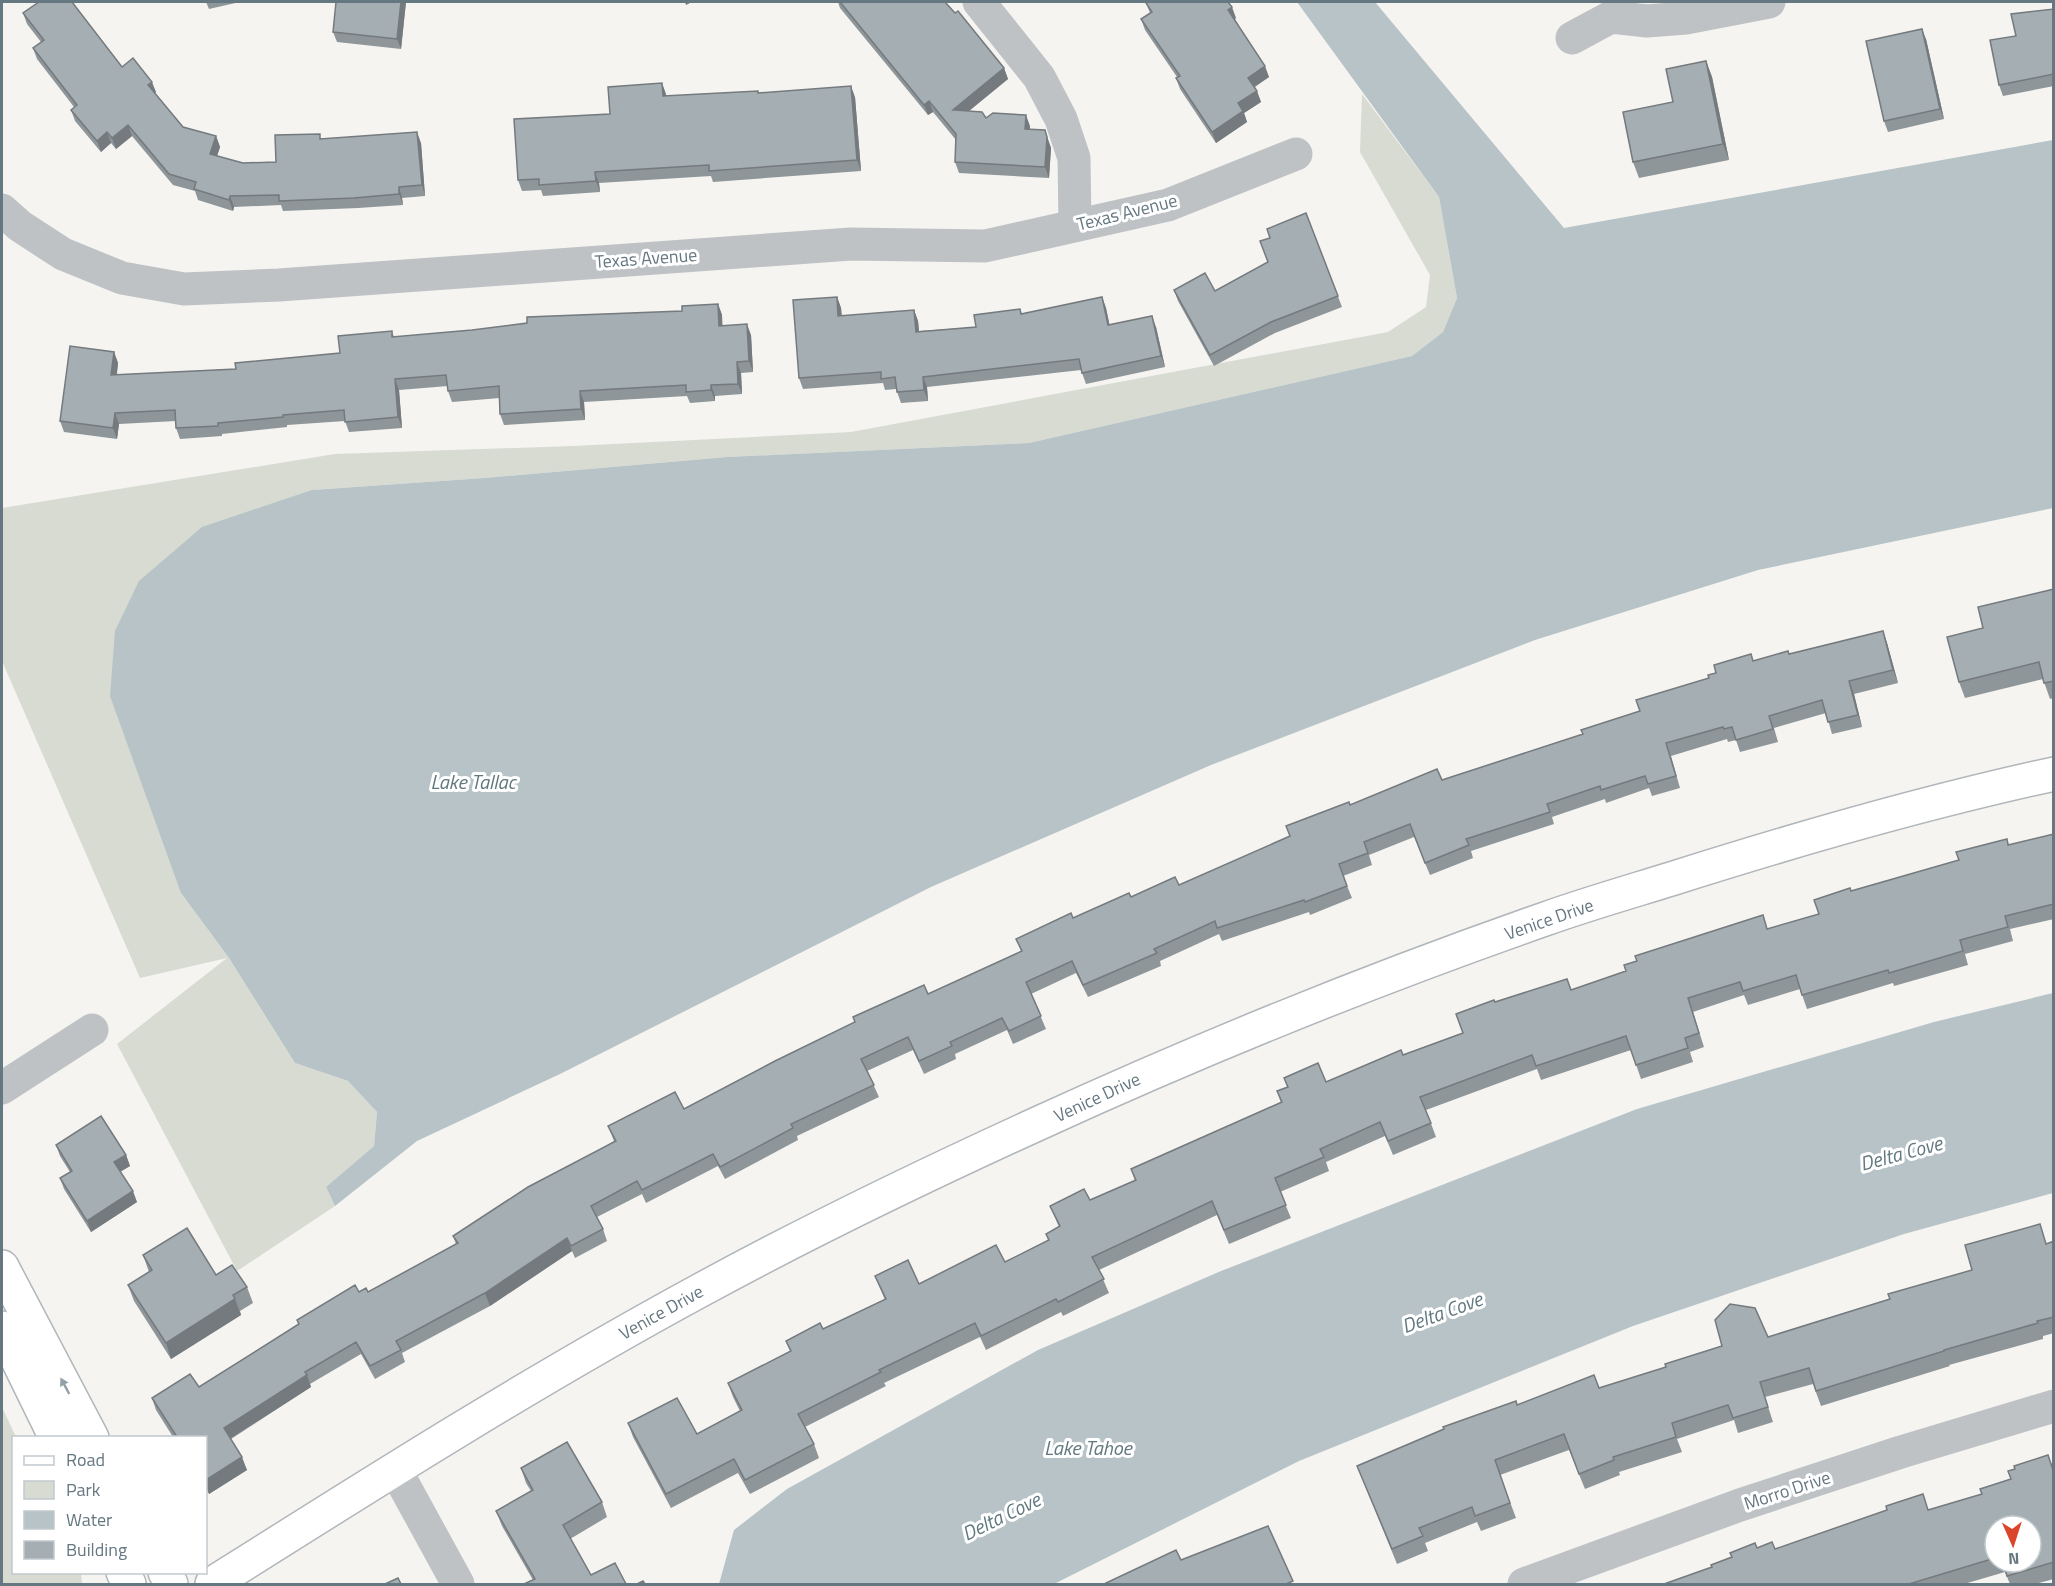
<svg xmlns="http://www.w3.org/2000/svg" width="2055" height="1586" viewBox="0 0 2055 1586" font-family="'Titillium Web',sans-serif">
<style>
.green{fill:#d7dbd2}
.water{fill:#b7c3c6}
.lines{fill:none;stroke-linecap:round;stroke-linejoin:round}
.secondary-casing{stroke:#b0b6ba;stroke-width:36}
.street{stroke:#bec2c5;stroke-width:33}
.secondary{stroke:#fff;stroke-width:33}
.wall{fill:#8e9699;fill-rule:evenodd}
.shaded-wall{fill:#747a7d}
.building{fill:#a5aeb2;stroke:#747a7d;stroke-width:1.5}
.oneway{fill:#93a0a7}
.labels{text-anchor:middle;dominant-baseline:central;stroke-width:6;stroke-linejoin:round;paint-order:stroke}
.street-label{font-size:18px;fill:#657781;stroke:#fff}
.water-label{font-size:20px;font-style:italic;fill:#61787e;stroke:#fff}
</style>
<rect width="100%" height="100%" fill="#f5f4f1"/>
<g class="green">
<path d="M 1362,94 L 1439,197 L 1457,298 L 1443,332 L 1412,356 L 1029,443 L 727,457 L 484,478 L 312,490 L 181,893 L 229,958 L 295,1063 L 348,1081 L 377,1112 L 374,1146 L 326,1187 L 335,1206 L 237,1271 L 117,1044 L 227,958 L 140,978 L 2,661 L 2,508 L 335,454 L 573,446 L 851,432 L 1388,332 L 1426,307 L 1430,275 L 1360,152 Z"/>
<path d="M 2,1407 L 16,1437 L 14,1438 L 14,1572 L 81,1573 L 82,1584 L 2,1584 Z"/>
</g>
<g class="water">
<path d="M 1297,2 L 1375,2 L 1564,228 L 2053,140 L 2053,508 L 1758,570 L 1535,640 L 1211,765 L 931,887 L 560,1074 L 417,1141 L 335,1206 L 326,1187 L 374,1146 L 377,1112 L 348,1081 L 295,1063 L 229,958 L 181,893 L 110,696 L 115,631 L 139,581 L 202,527 L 312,490 L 484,478 L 727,457 L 1029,443 L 1412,356 L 1443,332 L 1457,298 L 1439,197 Z"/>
<path d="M 2053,993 L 2053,1193 L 1904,1234 L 1633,1326 L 1299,1461 L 1054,1584 L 719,1584 L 734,1530 L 787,1489 L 1038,1350 L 1221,1271 L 1637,1109 L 1934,1022 Z"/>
</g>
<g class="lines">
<defs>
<g id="secondary">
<path d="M 2,1267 L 92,1438"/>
<path d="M 2,1328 L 56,1438"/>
<path d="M 123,1572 L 129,1584"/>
<path d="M 165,1572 L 171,1584"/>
<path d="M 212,1584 C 372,1483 533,1381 699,1291 C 809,1231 923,1176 1037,1124 C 1203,1048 1373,979 1545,919 C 1587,904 1629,892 1671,879 C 1797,839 1925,802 2054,774"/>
</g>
</defs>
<use href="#secondary" class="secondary-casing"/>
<g class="street">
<path d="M 979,2 L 1039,77 L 1061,119 L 1074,158 L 1075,224"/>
<path d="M 1572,38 L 1611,17 L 1647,21 L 1686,18 L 1769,2"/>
<path d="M 2,210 L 20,226 L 63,254 L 122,278 L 184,289 L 279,285 L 851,244 L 985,246 L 1168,205 L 1296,154"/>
<path d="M 2,1088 L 92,1030"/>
<path d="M 395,1469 L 458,1584"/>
<path d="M 1524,1584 L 1740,1505 L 1901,1452 L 2054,1406"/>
</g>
<use href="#secondary" class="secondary"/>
</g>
<g class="wall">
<path d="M 206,2 L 240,2 L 209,9 Z"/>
<path d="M 406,2 L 401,49 L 337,42 L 333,32 Z"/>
<path d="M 838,2 L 945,2 L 1004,68 L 1008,79 L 968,111 L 986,118 L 1030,126 L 1030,129 L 1045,130 L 1051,148 L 1049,178 L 959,173 L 955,162 L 956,140 L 933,112 L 928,115 L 840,8 Z"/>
<path d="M 1146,3 L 1236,18 L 1235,19 L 1269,77 L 1255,87 L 1261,102 L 1244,113 L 1247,122 L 1216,143 L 1180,89 L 1176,78 L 1177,77 L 1145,30 L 1141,19 L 1150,13 Z"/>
<path d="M 2054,9 L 2054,86 L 2003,96 L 1999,85 L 2016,36 Z"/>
<path d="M 23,13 L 122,67 L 156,92 L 155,93 L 183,127 L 216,136 L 220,147 L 217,156 L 243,163 L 276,162 L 322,139 L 421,143 L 425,196 L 402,198 L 403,205 L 358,208 L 283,211 L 281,205 L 234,207 L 233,211 L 198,200 L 195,191 L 173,185 L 132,136 L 116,149 L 111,143 L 101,152 L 75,121 L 71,110 L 74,107 L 37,59 L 33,48 L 41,42 L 27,24 Z"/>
<path d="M 1926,39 L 1944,119 L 1888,132 L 1884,121 Z"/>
<path d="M 1706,61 L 1712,77 L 1729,160 L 1639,178 L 1633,162 L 1673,102 Z"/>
<path d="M 662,83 L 666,96 L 758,93 L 855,97 L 861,171 L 713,182 L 711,176 L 599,183 L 600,192 L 543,196 L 541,190 L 522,191 L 518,180 L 610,114 Z"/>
<path d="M 1306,213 L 1342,307 L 1275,333 L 1214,366 L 1178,301 L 1174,290 L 1215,291 L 1267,262 L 1270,238 Z"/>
<path d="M 837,297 L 841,308 L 842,316 L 914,310 L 918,321 L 919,331 L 976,327 L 1020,309 L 1022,314 L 1102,297 L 1106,308 L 1109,324 L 1156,327 L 1165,367 L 1086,384 L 1081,370 L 927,387 L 928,401 L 901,403 L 896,389 L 885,390 L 883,383 L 803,389 L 799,378 Z"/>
<path d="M 718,304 L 722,315 L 722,325 L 751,335 L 753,372 L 741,373 L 742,394 L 715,396 L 715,401 L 690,403 L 687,396 L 584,402 L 585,420 L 504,425 L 500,414 L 500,398 L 452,402 L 448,391 L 448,386 L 399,390 L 402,428 L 349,432 L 345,421 L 287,425 L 287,427 L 222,434 L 222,436 L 180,439 L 176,428 L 176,421 L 119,424 L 117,439 L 64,432 L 60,421 L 114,352 L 118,363 L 117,375 L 236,369 L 340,353 L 392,331 L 394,337 L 682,311 Z"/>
<path d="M 2054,589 L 2054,698 L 2050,699 L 2043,679 L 1965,698 L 1959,682 L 1983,628 Z"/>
<path d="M 1883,631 L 1887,643 L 1898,683 L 1854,694 L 1862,727 L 1832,734 L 1826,713 L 1774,728 L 1778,742 L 1740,752 L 1736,740 L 1728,742 L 1727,739 L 1671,756 L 1680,788 L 1652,796 L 1649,788 L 1606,803 L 1605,799 L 1552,817 L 1554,824 L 1471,851 L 1473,858 L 1430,875 L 1414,837 L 1369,855 L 1372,865 L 1343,876 L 1352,898 L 1310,915 L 1309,912 L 1222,941 L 1219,934 L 1160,961 L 1161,966 L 1088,997 L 1076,973 L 1031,994 L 1046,1029 L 1013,1044 L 1007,1030 L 955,1054 L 956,1059 L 924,1074 L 913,1050 L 867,1071 L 879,1097 L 797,1136 L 798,1140 L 725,1179 L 718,1166 L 646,1203 L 642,1194 L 597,1217 L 603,1229 L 607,1241 L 575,1258 L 572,1251 L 490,1306 L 402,1353 L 405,1362 L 375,1379 L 361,1354 L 310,1384 L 311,1387 L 231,1439 L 247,1470 L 209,1494 L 206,1488 L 206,1437 L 173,1437 L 156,1410 L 152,1398 L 199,1387 L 298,1324 L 297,1320 L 359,1292 L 368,1292 L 456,1244 L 453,1236 L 614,1141 L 608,1126 L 684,1109 L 928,994 L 1021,951 L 1016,939 L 1131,897 L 1179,885 L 1290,836 L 1350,805 L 1442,780 L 1583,734 L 1640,711 L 1709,678 L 1753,661 L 1789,654 Z"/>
<path d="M 2054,834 L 2054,919 L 2010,929 L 2013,941 L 1965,954 L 1968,965 L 1894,986 L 1893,983 L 1807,1009 L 1800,989 L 1748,1005 L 1744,995 L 1693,1012 L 1704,1047 L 1690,1052 L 1693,1062 L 1641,1079 L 1631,1050 L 1541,1080 L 1537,1069 L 1426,1110 L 1436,1137 L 1393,1155 L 1385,1136 L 1326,1162 L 1329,1171 L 1280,1192 L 1291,1218 L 1229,1244 L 1217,1215 L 1099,1270 L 1109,1293 L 1063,1316 L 1061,1312 L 986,1350 L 980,1337 L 884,1383 L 886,1386 L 805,1427 L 814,1444 L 819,1458 L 750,1494 L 738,1473 L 671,1508 L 633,1437 L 628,1423 L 697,1434 L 740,1411 L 733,1397 L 728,1383 L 790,1351 L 786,1341 L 823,1329 L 885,1300 L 875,1276 L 919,1284 L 1005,1262 L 1048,1240 L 1046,1234 L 1059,1227 L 1050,1206 L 1090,1200 L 1135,1181 L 1131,1169 L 1281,1103 L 1277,1091 L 1287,1087 L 1284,1078 L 1326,1082 L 1463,1033 L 1495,1002 L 1571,990 L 1819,914 L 1851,891 L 1959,860 L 2007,839 L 2009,845 Z"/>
<path d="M 56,1145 L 126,1155 L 130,1166 L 120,1172 L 137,1202 L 91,1232 L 64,1189 L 60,1178 L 70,1172 L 60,1156 Z"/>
<path d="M 2054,1241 L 2054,1333 L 2043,1336 L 2043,1339 L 1949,1365 L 1950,1366 L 1821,1406 L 1813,1384 L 1765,1397 L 1773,1422 L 1738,1433 L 1734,1420 L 1677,1439 L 1682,1452 L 1619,1472 L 1620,1475 L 1585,1489 L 1569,1450 L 1500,1475 L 1516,1518 L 1481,1531 L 1477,1522 L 1425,1543 L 1428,1551 L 1397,1564 L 1357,1466 L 1517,1405 L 1599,1388 L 1768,1337 L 1890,1299 Z"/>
<path d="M 143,1255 L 216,1275 L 247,1287 L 253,1303 L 240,1311 L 241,1315 L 171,1359 L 134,1301 L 128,1285 L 149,1272 Z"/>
<path d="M 2048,1455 L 2054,1470 L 2054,1579 L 2035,1584 L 2010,1584 L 2005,1572 L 1964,1584 L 1664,1584 L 1712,1567 L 1757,1548 L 1775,1549 L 1929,1510 L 1982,1494 L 2011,1479 L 2015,1469 ZM 1995,1526 L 2031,1562 L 1995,1562 Z"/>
<path d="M 521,1468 L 602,1502 L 607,1517 L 570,1539 L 591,1575 L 626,1584 L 533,1580 L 502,1526 L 496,1511 L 531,1491 L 526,1483 Z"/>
</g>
<g class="shaded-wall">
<path d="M 401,2 L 406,2 L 401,49 L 397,39 Z"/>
<path d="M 685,2 L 692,2 L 686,5 Z"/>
<path d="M 1232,7 L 1236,18 L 1232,21 L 1228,10 Z"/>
<path d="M 1922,29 L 1926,39 L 1944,119 L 1940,109 Z"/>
<path d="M 1706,61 L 1712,77 L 1729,160 L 1723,144 Z"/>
<path d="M 1265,66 L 1269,77 L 1252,88 L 1248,78 Z"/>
<path d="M 1004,68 L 1008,79 L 957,121 L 953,110 Z"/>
<path d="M 152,82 L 156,92 L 152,96 L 148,85 Z"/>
<path d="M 662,83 L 666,94 L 667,107 L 663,96 Z"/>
<path d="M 851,86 L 855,97 L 861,171 L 857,160 Z"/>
<path d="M 1257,91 L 1261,102 L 1244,113 L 1247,122 L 1216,143 L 1212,132 L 1238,103 Z"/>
<path d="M 929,101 L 933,112 L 928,115 L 924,105 Z"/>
<path d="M 1026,115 L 1030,126 L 1029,140 L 1025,129 Z"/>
<path d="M 128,125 L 132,136 L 116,149 L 112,138 Z"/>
<path d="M 107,132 L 111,143 L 101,152 L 97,141 Z"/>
<path d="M 417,132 L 421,143 L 425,196 L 422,185 Z"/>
<path d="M 216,136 L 220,147 L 214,165 L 210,154 Z"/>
<path d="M 1047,137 L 1051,148 L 1049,178 L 1045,167 Z"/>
<path d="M 595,172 L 599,183 L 600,192 L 596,181 Z"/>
<path d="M 399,187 L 402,198 L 403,205 L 399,194 Z"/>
<path d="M 230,196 L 234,207 L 233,211 L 229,200 Z"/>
<path d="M 837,297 L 841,308 L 842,327 L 838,316 Z"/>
<path d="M 1102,297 L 1106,308 L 1112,336 L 1108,325 Z"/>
<path d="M 718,304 L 722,315 L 723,336 L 719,326 Z"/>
<path d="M 914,310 L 918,321 L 920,342 L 916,332 Z"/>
<path d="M 1152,316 L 1156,327 L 1165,367 L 1161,356 Z"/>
<path d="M 747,324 L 751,335 L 753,372 L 749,361 Z"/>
<path d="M 114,352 L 118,363 L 115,386 L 111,375 Z"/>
<path d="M 737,362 L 741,373 L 742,394 L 738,384 Z"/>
<path d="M 923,377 L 927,387 L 928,401 L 924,390 Z"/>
<path d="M 395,379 L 399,390 L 402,428 L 398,417 Z"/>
<path d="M 711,385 L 715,396 L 715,401 L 711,390 Z"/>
<path d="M 580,391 L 584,402 L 585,420 L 581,409 Z"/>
<path d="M 115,413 L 119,424 L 117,439 L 113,428 Z"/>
<path d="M 1883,631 L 1887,643 L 1898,683 L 1893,670 Z"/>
<path d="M 1849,681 L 1854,694 L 1862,727 L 1858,715 Z"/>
<path d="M 126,1155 L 130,1166 L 118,1173 L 114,1162 Z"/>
<path d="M 133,1191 L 137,1202 L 91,1232 L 87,1221 Z"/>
<path d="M 567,1238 L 572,1251 L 490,1306 L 485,1293 Z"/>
<path d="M 235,1299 L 241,1315 L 171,1359 L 166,1343 Z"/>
<path d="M 307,1375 L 311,1387 L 228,1440 L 224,1428 Z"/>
<path d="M 242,1457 L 247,1470 L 209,1494 L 206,1485 L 206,1480 Z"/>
</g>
<g class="building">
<path d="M 39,2 L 72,2 L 122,67 L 133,58 L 152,82 L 148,85 L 183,127 L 216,136 L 210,154 L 243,163 L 276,162 L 275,135 L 320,134 L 320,139 L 417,132 L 422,185 L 399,187 L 399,194 L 354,198 L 279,201 L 279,195 L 230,196 L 229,200 L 194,189 L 196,182 L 169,174 L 128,125 L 112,138 L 107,132 L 97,141 L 71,110 L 77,105 L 33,48 L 44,40 L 23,13 Z"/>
<path d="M 336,2 L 401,2 L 397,39 L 333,32 Z"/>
<path d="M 840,2 L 945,2 L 955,13 L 958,11 L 1004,68 L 953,110 L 982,112 L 986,118 L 993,113 L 1026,115 L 1025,129 L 1045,130 L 1047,137 L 1045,167 L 955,162 L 956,134 L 929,101 L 924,105 Z"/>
<path d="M 1149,2 L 1228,2 L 1232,7 L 1228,10 L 1265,66 L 1248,78 L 1257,91 L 1238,103 L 1243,111 L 1212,132 L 1176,78 L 1180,76 L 1141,19 L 1152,12 L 1146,3 Z"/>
<path d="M 2054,9 L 2054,74 L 1999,85 L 1990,40 L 2016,36 L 2011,14 Z"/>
<path d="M 1922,29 L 1940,109 L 1884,121 L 1866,41 Z"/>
<path d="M 1706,61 L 1723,144 L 1633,162 L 1623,112 L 1673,102 L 1666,69 Z"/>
<path d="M 662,83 L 663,96 L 758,91 L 758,93 L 851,86 L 857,160 L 709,171 L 709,165 L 595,172 L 596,181 L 539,185 L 539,179 L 518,180 L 514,119 L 610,114 L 608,87 Z"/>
<path d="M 1306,213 L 1338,296 L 1271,322 L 1210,355 L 1174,290 L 1205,273 L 1215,291 L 1268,262 L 1260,241 L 1270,238 L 1267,229 Z"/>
<path d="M 837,297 L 838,316 L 914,310 L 916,332 L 976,327 L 974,315 L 1020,309 L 1021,314 L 1102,297 L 1108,325 L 1152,316 L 1161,356 L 1082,373 L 1079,359 L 923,377 L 924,390 L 897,392 L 895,377 L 881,379 L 881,372 L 799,378 L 793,300 Z"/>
<path d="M 718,304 L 719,326 L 747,324 L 749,361 L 737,362 L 738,384 L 711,385 L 711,390 L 686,392 L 686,385 L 580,391 L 581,409 L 500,414 L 499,386 L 448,391 L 446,375 L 395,379 L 398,417 L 345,422 L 344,410 L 283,415 L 283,417 L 218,423 L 218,426 L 176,428 L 175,410 L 115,413 L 113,428 L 60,421 L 70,346 L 114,352 L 111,375 L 236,369 L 235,363 L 340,353 L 338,336 L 392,331 L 392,337 L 472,330 L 527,323 L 527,317 L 682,311 L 682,306 Z"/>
<path d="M 2054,589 L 2054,681 L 2044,683 L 2039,662 L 1959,682 L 1947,637 L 1983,628 L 1978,607 Z"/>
<path d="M 1883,631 L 1893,670 L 1849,681 L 1858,715 L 1828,722 L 1822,700 L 1769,716 L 1773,729 L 1736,740 L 1732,727 L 1724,729 L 1723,727 L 1666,743 L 1676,776 L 1648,784 L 1645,776 L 1601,790 L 1600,786 L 1547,804 L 1550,812 L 1466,839 L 1469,845 L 1425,863 L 1410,824 L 1364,842 L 1368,853 L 1339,864 L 1347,886 L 1305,902 L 1304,900 L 1217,928 L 1215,921 L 1154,949 L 1157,953 L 1083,985 L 1072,961 L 1026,982 L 1041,1016 L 1009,1031 L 1002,1018 L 950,1042 L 952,1046 L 919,1061 L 908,1037 L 861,1059 L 874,1085 L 791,1124 L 793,1128 L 720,1167 L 713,1154 L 642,1190 L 637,1181 L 591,1206 L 603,1229 L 571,1246 L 567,1238 L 485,1293 L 396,1341 L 401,1350 L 370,1366 L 356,1342 L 305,1372 L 307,1375 L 224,1428 L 242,1457 L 206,1480 L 206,1437 L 177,1437 L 152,1398 L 190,1374 L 199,1387 L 299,1324 L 297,1320 L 355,1285 L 359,1292 L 366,1288 L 368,1292 L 458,1243 L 453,1236 L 528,1187 L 616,1141 L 608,1126 L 675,1092 L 684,1109 L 775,1061 L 855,1022 L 853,1017 L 924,985 L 928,994 L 1022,951 L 1016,939 L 1071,913 L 1073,918 L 1129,893 L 1131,897 L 1175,877 L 1179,885 L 1290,836 L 1286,826 L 1349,802 L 1350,805 L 1437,769 L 1442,780 L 1583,734 L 1581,730 L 1640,711 L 1636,700 L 1709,678 L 1708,675 L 1716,673 L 1714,665 L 1751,654 L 1753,661 L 1788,651 L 1789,654 Z"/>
<path d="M 2054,834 L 2054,904 L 2005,916 L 2008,927 L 1960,940 L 1963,951 L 1889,973 L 1888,970 L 1802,995 L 1796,975 L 1743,991 L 1740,982 L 1688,998 L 1699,1033 L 1685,1038 L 1688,1048 L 1636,1065 L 1626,1036 L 1536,1066 L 1532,1055 L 1420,1097 L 1431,1123 L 1388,1141 L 1380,1122 L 1320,1149 L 1324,1157 L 1275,1178 L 1286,1205 L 1224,1230 L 1212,1201 L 1092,1257 L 1104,1279 L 1058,1302 L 1056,1299 L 981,1336 L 975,1323 L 879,1370 L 881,1372 L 798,1414 L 814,1444 L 745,1480 L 734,1459 L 666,1494 L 628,1423 L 677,1398 L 697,1434 L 742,1410 L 728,1383 L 791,1351 L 786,1341 L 820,1323 L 823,1329 L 886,1299 L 875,1276 L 908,1260 L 919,1284 L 996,1245 L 1005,1262 L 1049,1240 L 1046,1234 L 1060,1226 L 1050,1206 L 1084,1189 L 1090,1200 L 1136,1180 L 1131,1169 L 1282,1102 L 1277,1091 L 1288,1087 L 1284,1078 L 1318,1063 L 1326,1082 L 1401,1050 L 1403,1055 L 1463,1033 L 1456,1014 L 1494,1000 L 1495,1002 L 1567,979 L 1571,990 L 1626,971 L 1624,965 L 1637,961 L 1635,956 L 1763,915 L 1767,929 L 1819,914 L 1814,900 L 1850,888 L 1851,891 L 1959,860 L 1956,852 L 2007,839 L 2008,845 Z"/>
<path d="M 101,1116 L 126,1155 L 114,1162 L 133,1191 L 87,1221 L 60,1178 L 72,1171 L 56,1145 Z"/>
<path d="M 2040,1224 L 2046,1244 L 2054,1241 L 2054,1317 L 2037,1321 L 2038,1323 L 1944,1350 L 1944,1351 L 1816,1391 L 1809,1368 L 1760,1382 L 1768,1407 L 1733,1418 L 1728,1405 L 1672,1423 L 1676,1437 L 1613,1457 L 1614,1460 L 1579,1474 L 1564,1434 L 1495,1460 L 1510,1503 L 1475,1516 L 1472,1507 L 1419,1528 L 1423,1536 L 1392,1549 L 1357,1466 L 1444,1429 L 1443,1427 L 1516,1401 L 1517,1405 L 1594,1375 L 1599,1388 L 1666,1367 L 1665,1364 L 1722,1346 L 1715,1320 L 1730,1304 L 1755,1308 L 1768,1337 L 1890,1299 L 1888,1294 L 1972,1270 L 1965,1245 Z"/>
<path d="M 187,1228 L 216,1275 L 232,1265 L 247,1287 L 233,1295 L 235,1299 L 166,1343 L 128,1285 L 152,1270 L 143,1255 Z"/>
<path d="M 567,1442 L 602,1502 L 563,1525 L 591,1575 L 615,1563 L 626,1584 L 524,1584 L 535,1579 L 496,1511 L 533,1490 L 521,1468 Z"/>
<path d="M 2048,1455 L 2054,1473 L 2054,1562 L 2007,1576 L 2003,1562 L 2031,1562 L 2031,1526 L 1995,1526 L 1995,1558 L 1909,1584 L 1664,1584 L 1712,1567 L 1711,1565 L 1732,1557 L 1730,1553 L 1755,1543 L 1757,1548 L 1772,1542 L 1775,1549 L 1887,1510 L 1886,1506 L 1923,1494 L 1928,1510 L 1982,1494 L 1980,1489 L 2011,1479 L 2008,1471 L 2015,1469 L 2014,1466 Z"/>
<path d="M 1268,1526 L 1293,1581 L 1286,1584 L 1107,1584 L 1106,1583 L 1176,1550 L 1181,1560 Z"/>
<path d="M 398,1578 L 401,1584 L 385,1584 Z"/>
<path d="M 643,1581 L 645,1584 L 637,1584 Z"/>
</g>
<defs><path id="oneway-solid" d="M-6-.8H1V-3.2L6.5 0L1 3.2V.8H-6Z" transform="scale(1.5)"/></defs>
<use class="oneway" href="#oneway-solid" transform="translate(65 1386) rotate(-118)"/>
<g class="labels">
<g class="street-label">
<text transform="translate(1127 212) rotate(-14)">Texas Avenue</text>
<text transform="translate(646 258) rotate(-4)">Texas Avenue</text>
<text transform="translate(1549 919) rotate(-19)">Venice Drive</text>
<text transform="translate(1097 1097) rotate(-25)">Venice Drive</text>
<text transform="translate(661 1312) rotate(-29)">Venice Drive</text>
<text transform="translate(1787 1490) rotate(-18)">Morro Drive</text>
</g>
<g class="water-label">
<text x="473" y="781">Lake Tallac</text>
<text transform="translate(1901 1153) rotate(-15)">Delta Cove</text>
<text transform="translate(1442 1312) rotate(-20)">Delta Cove</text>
<text x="1088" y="1447">Lake Tahoe</text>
<text transform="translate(1001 1516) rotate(-26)">Delta Cove</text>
</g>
</g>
<rect width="2055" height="1586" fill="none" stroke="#657781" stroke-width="6"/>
<rect x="12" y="1436" width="195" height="138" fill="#ffffff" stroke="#c1c9cd" stroke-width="1.5"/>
<rect x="24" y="1456" width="30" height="9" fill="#ffffff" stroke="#c1c9cd" stroke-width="1.5"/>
<text x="66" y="1466" font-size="18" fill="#657781">Road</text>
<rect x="24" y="1481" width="30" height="18" fill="#d7dbd2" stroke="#c1c9cd" stroke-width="1.5"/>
<text x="66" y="1496" font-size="18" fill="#657781">Park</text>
<rect x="24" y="1511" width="30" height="18" fill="#b7c3c6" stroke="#c1c9cd" stroke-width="1.5"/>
<text x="66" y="1526" font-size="18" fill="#657781">Water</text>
<rect x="24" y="1541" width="30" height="18" fill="#a5aeb2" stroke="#c1c9cd" stroke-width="1.5"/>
<text x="66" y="1556" font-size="18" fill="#657781">Building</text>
<g transform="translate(2013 1544) rotate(177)"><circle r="28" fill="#ffffff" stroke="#c1c9cd" stroke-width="1.5"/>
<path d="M0-4.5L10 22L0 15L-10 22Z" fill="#da452c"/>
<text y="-9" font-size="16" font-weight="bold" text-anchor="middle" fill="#657781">N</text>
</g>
</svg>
